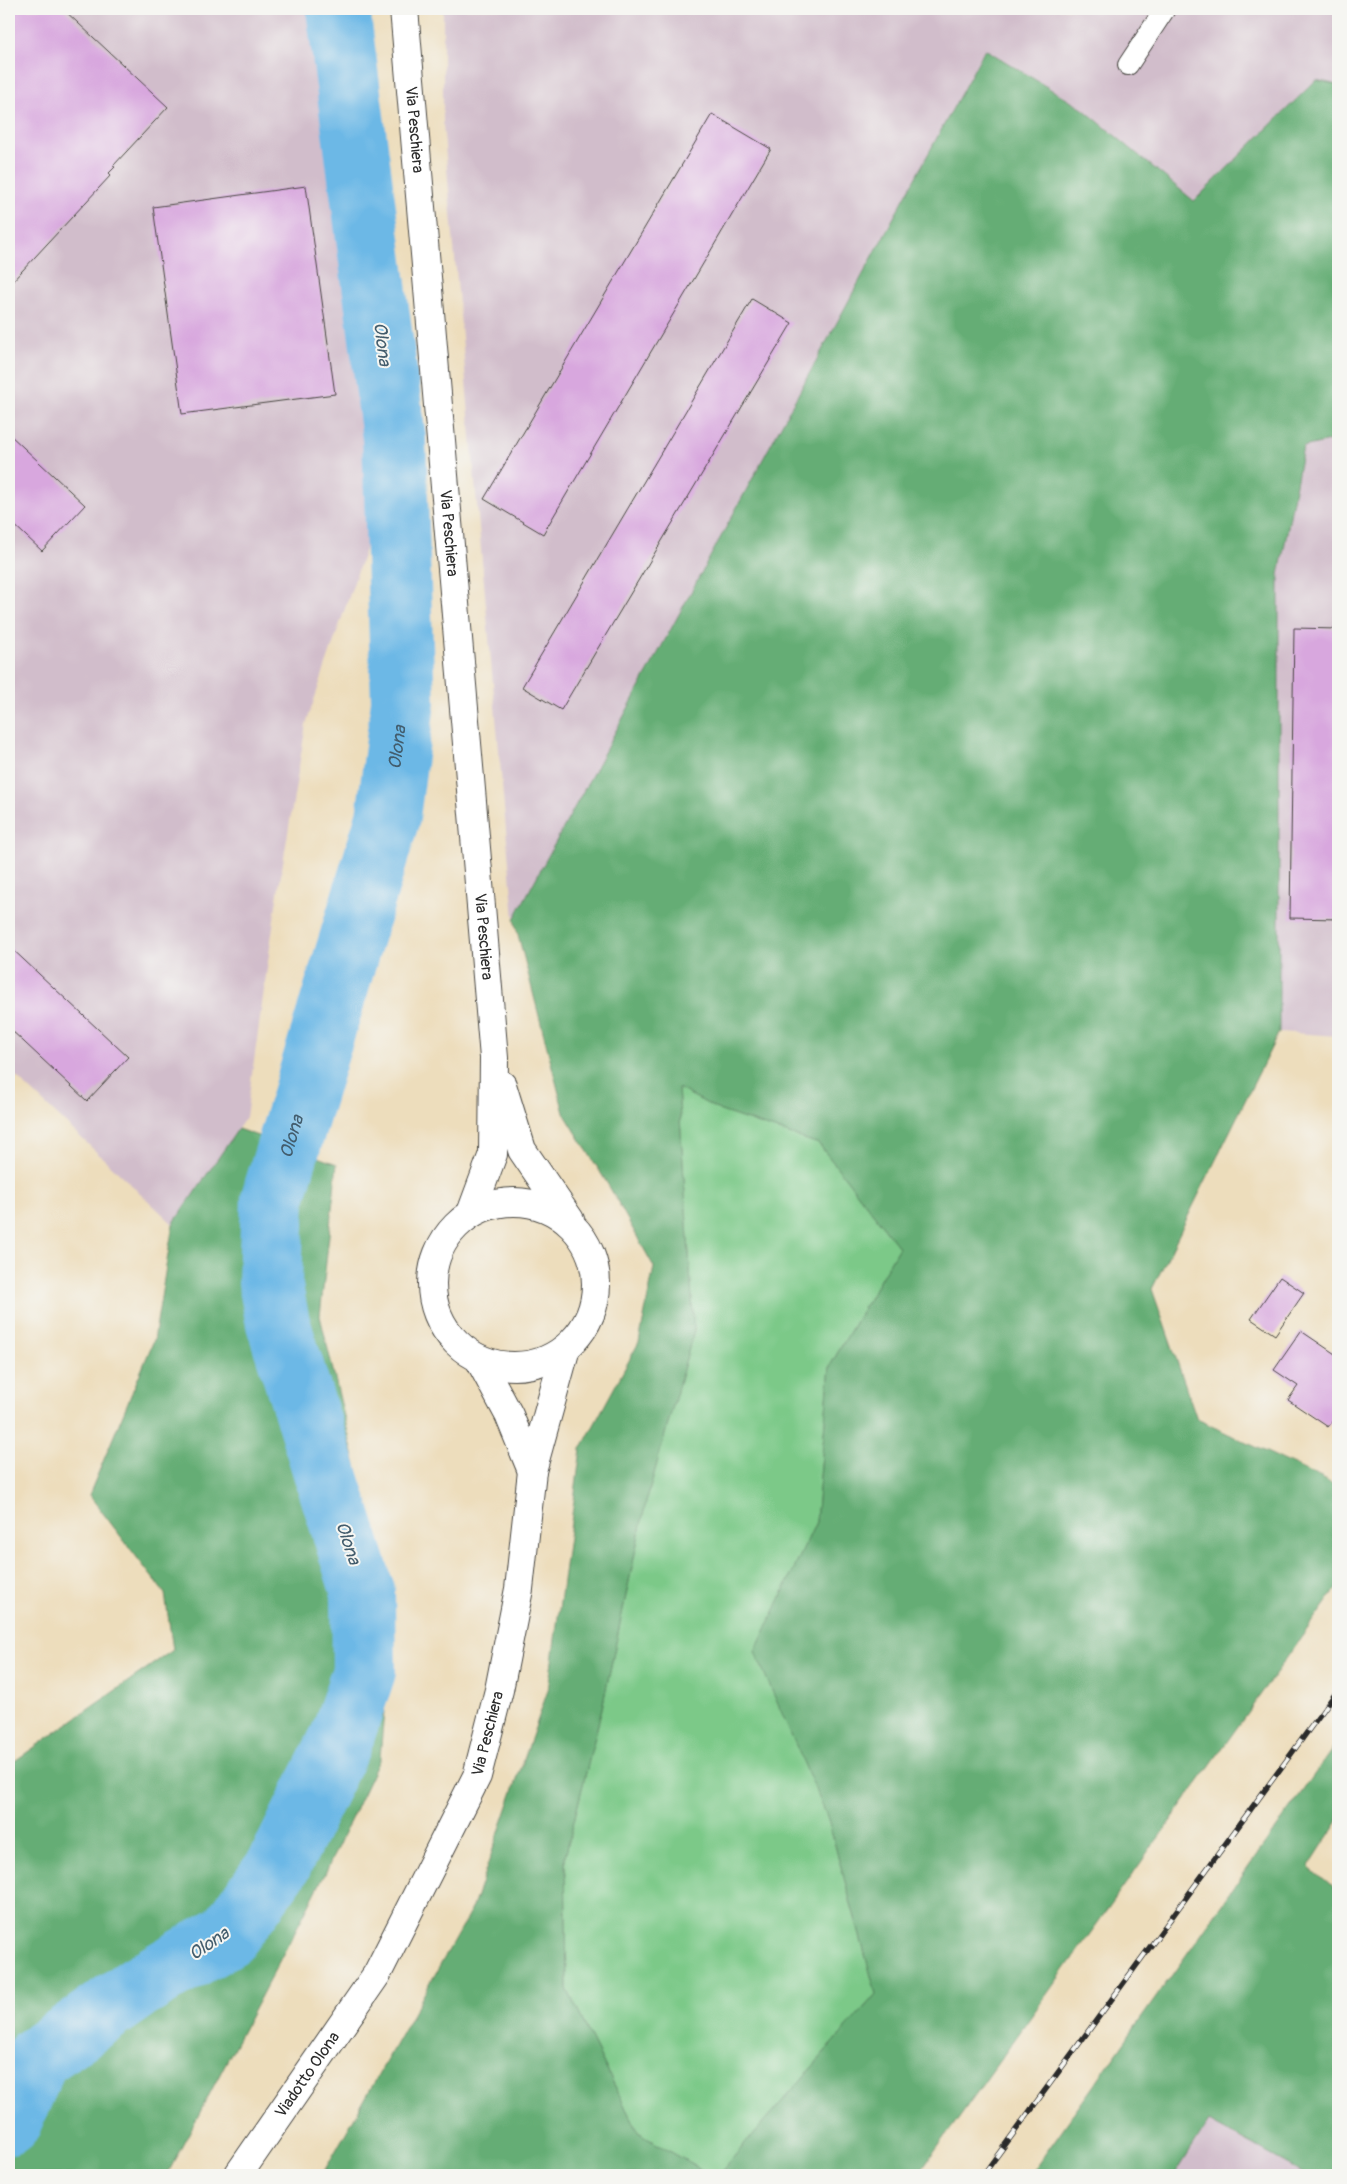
<svg xmlns="http://www.w3.org/2000/svg" width="1347" height="2184" viewBox="0 0 1347 2184" font-family="Pangolin,sans-serif">
<style>
.industrial{fill:#d1bdcb}
.green{fill:#7cc988;stroke:#547a5a}
.forest{fill:#65ad74;stroke:#486c50}
.lines{fill:none;stroke-linecap:round;stroke-linejoin:round}
.river{stroke:#6cb8e6;stroke-width:64}
.building{fill:#d8a7de}
.lane-casing{stroke:#484641;stroke-width:22}
.primary-casing{stroke:#484641;stroke-width:30}
.lane{stroke:#fff;stroke-width:20}
.primary{stroke:#fff;stroke-width:28}
.rail-casing{stroke:#2b2b2b;stroke-width:5.5}
.rail{stroke:#f6f6f2;stroke-width:4;stroke-dasharray:11;stroke-linecap:butt}
.labels{text-anchor:middle;dominant-baseline:central;stroke-width:4;stroke-linejoin:round;paint-order:stroke}
.street-label{font-size:16px;fill:#2b2b2b;stroke:#f6f6f2}
.water-label{font-size:18px;font-style:italic;fill:#425c6c;stroke:#f6f6f2}
</style>
<rect width="100%" height="100%" fill="#f6f6f2"/>
<filter id="ink" filterUnits="userSpaceOnUse"><feTurbulence type="fractalNoise" baseFrequency=".02" numOctaves="2"/><feDisplacementMap in="SourceGraphic" scale="10" xChannelSelector="R" yChannelSelector="G"/><feConvolveMatrix kernelMatrix="1 2 1 2 8 2 1 2 1" color-interpolation-filters="sRGB"/></filter>
<filter id="wash" filterUnits="userSpaceOnUse"><feTurbulence type="fractalNoise" baseFrequency=".0096" numOctaves="4" result="noise"/><feDisplacementMap in="SourceGraphic" scale="20" xChannelSelector="R" yChannelSelector="G"/><feGaussianBlur stdDeviation="1.12" result="paint"/><feColorMatrix in="noise" values="0 0 0 0 0 0 0 0 0 0 0 0 0 0 0 0 0 1.4 0 .05"/><feComposite in="paint" operator="in"/></filter>
<g filter="url(#wash)">
<rect width="100%" height="100%" fill="#edddbc"/>
<g class="industrial">
<path d="M 9,9 L 322,9 L 381,502 L 306,724 L 276,905 L 246,1117 L 173,1224 L 9,1070 Z"/>
<path d="M 443,9 L 1338,9 L 1338,85 L 1316,80 L 1194,201 L 1083,109 L 985,49 L 514,919 L 443,124 Z"/>
<path d="M 1338,439 L 1338,1036 L 1279,1032 L 1279,575 L 1303,447 Z"/>
<path d="M 1209,2121 L 1307,2175 L 1175,2175 Z"/>
</g>
<path class="green" d="M 678,1088 L 721,1111 L 819,1144 L 899,1247 L 830,1366 L 816,1522 L 756,1652 L 827,1816 L 876,1994 L 718,2175 L 711,2175 L 638,2133 L 567,1989 L 565,1857 L 602,1708 L 645,1506 L 694,1330 Z"/>
<g class="forest">
<path d="M 985,49 L 1083,109 L 1194,201 L 1316,80 L 1338,85 L 1338,439 L 1303,447 L 1279,575 L 1279,1032 L 1152,1289 L 1197,1419 L 1338,1486 L 1338,1586 L 918,2175 L 718,2175 L 876,1994 L 827,1816 L 755,1652 L 816,1522 L 830,1366 L 899,1247 L 819,1144 L 721,1111 L 678,1088 L 694,1330 L 645,1506 L 602,1708 L 565,1857 L 567,1989 L 638,2133 L 711,2175 L 322,2175 L 473,1907 L 548,1690 L 581,1449 L 639,1342 L 654,1267 L 610,1188 L 564,1113 L 514,919 Z"/>
<path d="M 238,1129 L 337,1164 L 320,1316 L 392,1616 L 380,1758 L 324,1876 L 167,2175 L 9,2175 L 9,1765 L 173,1650 L 165,1594 L 89,1495 L 154,1340 L 173,1224 Z"/>
<path d="M 1338,1741 L 1338,1821 L 1309,1866 L 1338,1891 L 1338,2175 L 1307,2175 L 1209,2121 L 1175,2175 L 1030,2175 Z"/>
</g>
<g class="lines">
<path class="river" id="s1" d="M 9,2123 L 37,2058 L 139,1987 L 228,1935 L 279,1865 L 342,1737 L 364,1671 L 363,1592 L 278,1323 L 270,1282 L 273,1198 L 388,817 L 403,702 L 394,438 L 338,9"/>
</g>
<g id="blocks">
<g class="building">
<path d="M 9,9 L 63,9 L 168,107 L 113,166 L 115,167 L 109,173 L 111,175 L 9,285 Z"/>
<path d="M 712,114 L 771,149 L 543,534 L 484,499 Z"/>
<path d="M 306,186 L 335,394 L 182,414 L 153,207 Z"/>
<path d="M 752,299 L 792,323 L 561,710 L 522,687 Z"/>
<path d="M 9,434 L 85,505 L 42,551 L 9,520 Z"/>
<path d="M 1294,628 L 1338,629 L 1338,919 L 1290,918 Z"/>
<path d="M 9,946 L 128,1057 L 87,1101 L 9,1028 Z"/>
<path d="M 1280,1277 L 1304,1293 L 1275,1335 L 1251,1319 Z"/>
<path d="M 1301,1331 L 1338,1356 L 1338,1414 L 1328,1427 L 1288,1400 L 1298,1386 L 1274,1370 Z"/>
</g>
</g>
</g>
<g filter="url(#ink)">
<use href="#blocks" fill-opacity="0" stroke="#484641" stroke-width="1"/>
<g class="lines">
<defs>
<path id="lane" d="M 1128,65 L 1165,9"/>
<g id="primary">
<path id="s2" d="M 404,9 L 494,1058 L 493,1154 L 471,1213"/>
<path d="M 502,1085 L 522,1150 L 570,1220"/>
<circle cx="514" cy="1284" r="82"/>
<path d="M 479,1359 L 509,1415 L 532,1471"/>
<path id="s3" d="M 238,2175 L 377,1974 L 477,1776 L 499,1690 L 519,1589 L 532,1471 L 566,1348"/>
</g>
</defs>
<use href="#lane" class="lane-casing"/>
<use href="#primary" class="primary-casing"/>
<use href="#lane" class="lane"/>
<use href="#primary" class="primary"/>
<defs>
<path id="rail" d="M 983,2175 L 1338,1690"/>
</defs>
<use href="#rail" class="rail-casing"/>
<use href="#rail" class="rail"/>
</g>
</g>
<g class="labels">
<g class="street-label">
<text stroke="none"><textPath href="#s2" startOffset="121">Via Peschiera</textPath></text>
<text stroke="none"><textPath href="#s2" startOffset="526">Via Peschiera</textPath></text>
<text stroke="none"><textPath href="#s2" startOffset="931">Via Peschiera</textPath></text>
<text stroke="none"><textPath href="#s3" startOffset="510">Via Peschiera</textPath></text>
<text stroke="none"><textPath href="#s3" startOffset="122">Viadotto Olona</textPath></text>
</g>
<g class="water-label">
<text transform="translate(382 344) rotate(83)">Olona</text>
<text stroke="none"><textPath href="#s1" startOffset="1552">Olona</textPath></text>
<text stroke="none"><textPath href="#s1" startOffset="1148">Olona</textPath></text>
<text transform="translate(348 1543) rotate(72)">Olona</text>
<text transform="translate(209 1944) rotate(-34)">Olona</text>
</g>
</g>
<rect width="1347" height="2184" fill="none" stroke="#f6f6f2" stroke-width="30"/>
</svg>
